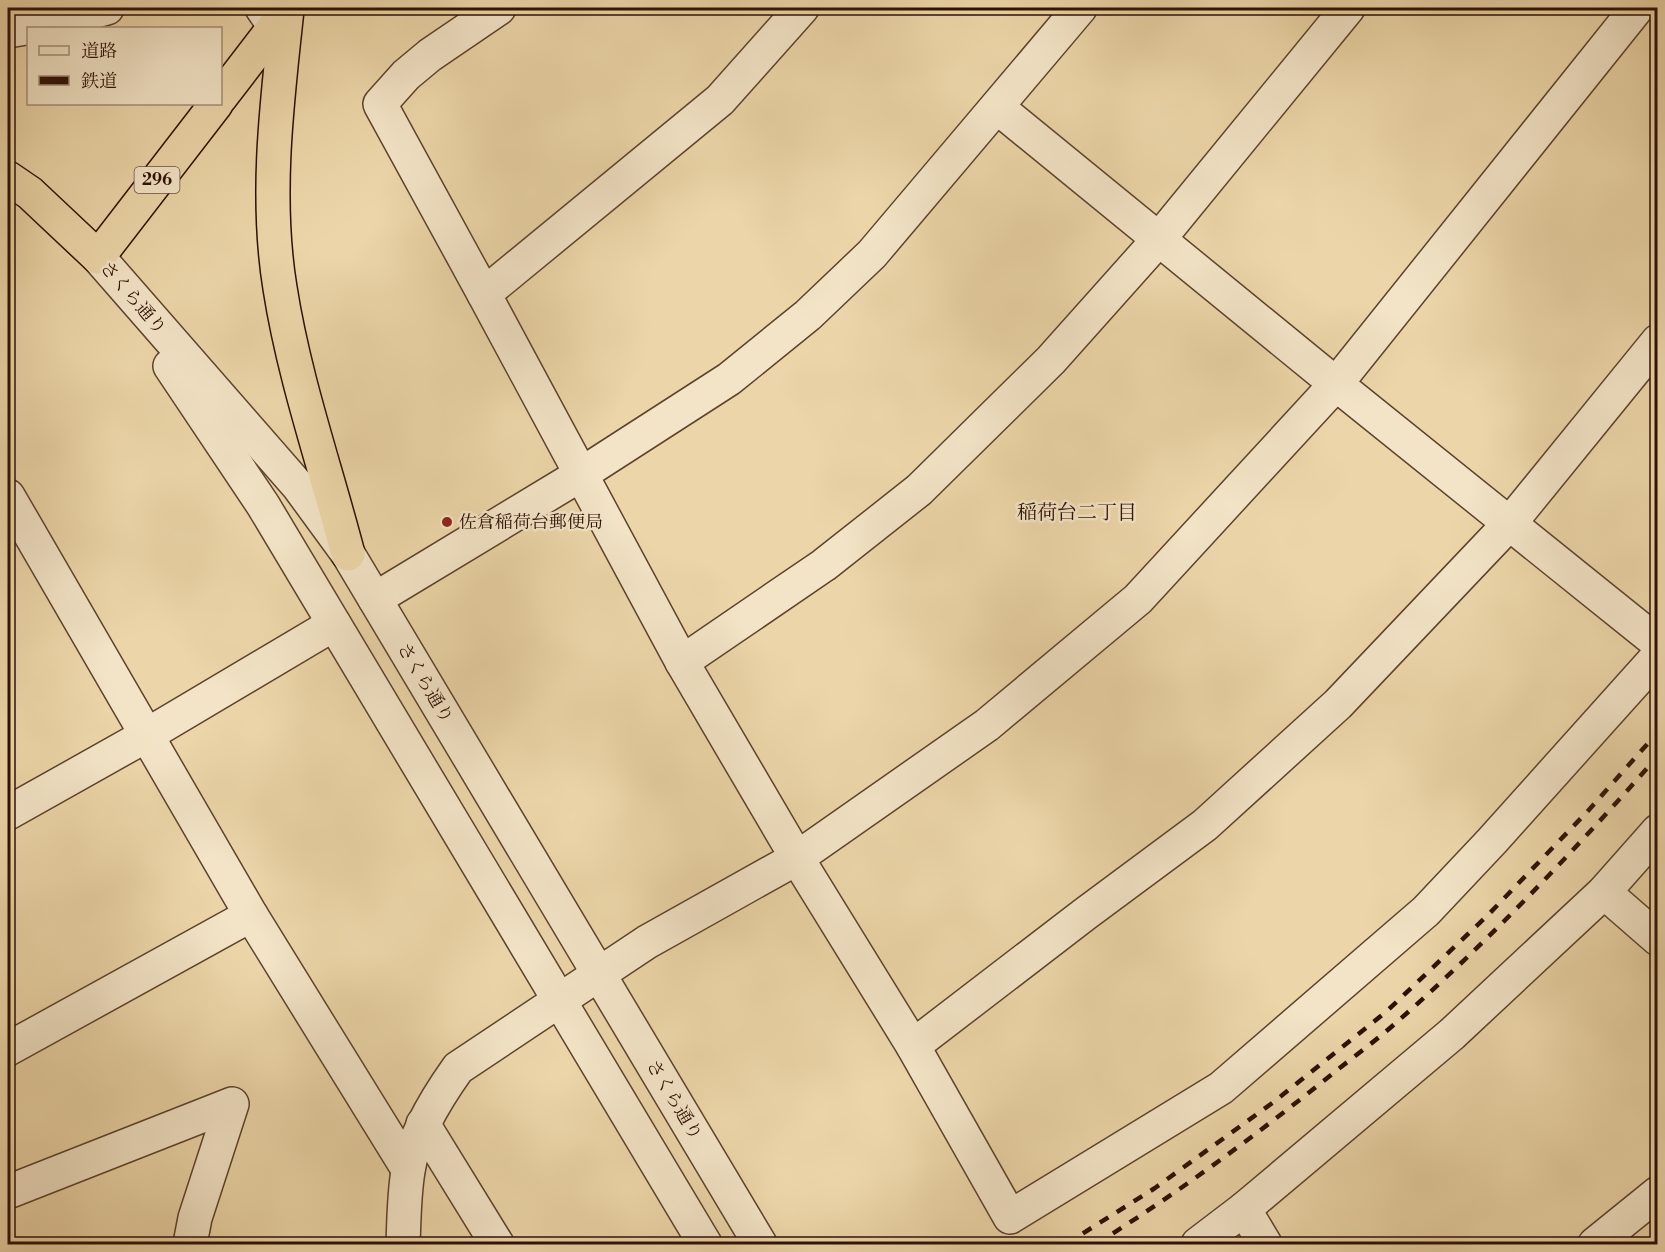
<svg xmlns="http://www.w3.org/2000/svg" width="1665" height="1252" viewBox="0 0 1665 1252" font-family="'Libre Bodoni','Noto Serif JP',serif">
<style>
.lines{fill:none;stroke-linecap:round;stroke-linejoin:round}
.minor-casing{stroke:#5d422d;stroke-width:36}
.highway-casing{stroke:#2d1004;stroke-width:36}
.minor{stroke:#f3e4c7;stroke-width:33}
.highway{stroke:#ecd6a9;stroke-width:33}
.rail{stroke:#2d1004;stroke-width:4.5;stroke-dasharray:10 10;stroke-linecap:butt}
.poi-dot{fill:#8f2418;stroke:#f3e4c7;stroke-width:2}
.labels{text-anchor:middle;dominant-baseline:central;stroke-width:5;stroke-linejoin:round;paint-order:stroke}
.shield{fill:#f3e4c7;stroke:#68503e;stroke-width:1.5}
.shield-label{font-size:16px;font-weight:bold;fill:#2d1004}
.street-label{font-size:18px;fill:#2d1004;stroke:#f3e4c7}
.poi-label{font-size:18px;fill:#2d1004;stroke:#f3e4c7;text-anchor:start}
.neighbourhood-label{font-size:20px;fill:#2d1004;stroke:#f3e4c7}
</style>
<rect width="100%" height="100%" fill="#ecd6a9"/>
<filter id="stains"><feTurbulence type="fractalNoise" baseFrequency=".00333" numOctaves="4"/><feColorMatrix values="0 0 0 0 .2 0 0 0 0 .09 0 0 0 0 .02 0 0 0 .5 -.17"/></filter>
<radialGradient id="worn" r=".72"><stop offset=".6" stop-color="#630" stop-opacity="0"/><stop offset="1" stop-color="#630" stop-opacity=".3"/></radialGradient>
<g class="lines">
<defs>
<g id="minor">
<path d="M 262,8 L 275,27"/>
<path d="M 499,8 L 430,55 L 406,75 L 380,104 L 484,294 L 682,662 L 797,858 L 913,1046 L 1010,1217 L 1221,1088 L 1426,911 L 1492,841 L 1658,656"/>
<path d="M 8,31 L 55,23 L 107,8"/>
<path d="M 997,107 L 1336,384 L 1658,643"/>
<path d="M 98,257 L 299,487 L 348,554 L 760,1244"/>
<path d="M 484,294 L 720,100 L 802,8"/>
<path d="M 170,366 L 263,505 L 705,1244"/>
<path d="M 8,496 L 251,915 L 408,1169"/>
<path d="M 375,599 L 580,475 L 729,379 L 808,315 L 872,254 L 1080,8"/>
<path d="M 682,662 L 824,565 L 919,490 L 1051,360 L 1159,239 L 1348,8"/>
<path d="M 8,813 L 147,735 L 334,624"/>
<path d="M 1604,892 L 1658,939"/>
<path d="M 913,1046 L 1085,914 L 1205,825 L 1338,704 L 1510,523 L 1658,341"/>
<path d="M 8,1049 L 251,915"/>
<path d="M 423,1124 L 497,1244"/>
<path d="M 8,1192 L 232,1104 L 195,1218 L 190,1244"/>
<path d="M 1244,1209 L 1265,1244"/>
<path d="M 403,1244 C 404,1220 404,1195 408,1171 C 413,1136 438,1096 458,1068 L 647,942 L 797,858 L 987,725 L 1138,599 L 1336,384 L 1637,8"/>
<path d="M 1198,1244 L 1244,1209 L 1452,1034 L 1604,892 L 1658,831"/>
<path d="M 1595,1244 L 1658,1193"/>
</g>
<g id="highway">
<path d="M 287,10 C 277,101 265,197 280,288 C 294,378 325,466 348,554"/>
<path d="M 220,98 L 286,12"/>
<path d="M 8,178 L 30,193 L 98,257 L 216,104"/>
</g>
</defs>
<use href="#minor" class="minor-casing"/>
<use href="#highway" class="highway-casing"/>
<use href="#minor" class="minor"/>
<use href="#highway" class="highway"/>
<g class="rail">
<path d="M 1066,1244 L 1155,1188 L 1275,1101 L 1387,1011 L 1488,915 L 1587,812 L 1658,732"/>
<path d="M 1096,1244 C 1178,1193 1255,1136 1331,1075 C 1353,1057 1377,1040 1398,1021 C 1491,939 1576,849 1658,756"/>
</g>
</g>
<circle class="poi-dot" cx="447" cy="522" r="6"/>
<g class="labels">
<rect class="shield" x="134.5" y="167" width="45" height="26" rx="4.5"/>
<g class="shield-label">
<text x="157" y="180">296</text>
</g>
<g class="street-label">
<text transform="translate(133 298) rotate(49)">さくら通り</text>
<text transform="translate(425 683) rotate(59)">さくら通り</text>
<text transform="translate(674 1100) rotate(59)">さくら通り</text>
</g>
<g class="poi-label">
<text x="459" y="522">佐倉稲荷台郵便局</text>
</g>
<g class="neighbourhood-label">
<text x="1077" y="513">稲荷台二丁目</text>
</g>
</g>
<rect width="1665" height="1252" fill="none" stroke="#ecd6a9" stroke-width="30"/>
<rect x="9" y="9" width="1647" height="1234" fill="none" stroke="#2d1004" stroke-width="3"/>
<rect x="15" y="15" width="1635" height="1222" fill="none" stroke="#2d1004" stroke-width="1.5"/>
<rect x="27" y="27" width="195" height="78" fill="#f3e4c7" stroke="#a48f79" stroke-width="1.5"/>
<rect x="39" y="46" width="30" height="9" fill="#f3e4c7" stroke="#a48f79" stroke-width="1.5"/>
<text x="81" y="57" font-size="18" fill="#2d1004">道路</text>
<rect x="39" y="76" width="30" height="9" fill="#2d1004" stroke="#a48f79" stroke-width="1.5"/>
<text x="81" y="87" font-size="18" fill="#2d1004">鉄道</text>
<rect width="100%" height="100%" filter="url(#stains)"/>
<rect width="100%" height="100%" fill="url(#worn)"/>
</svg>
